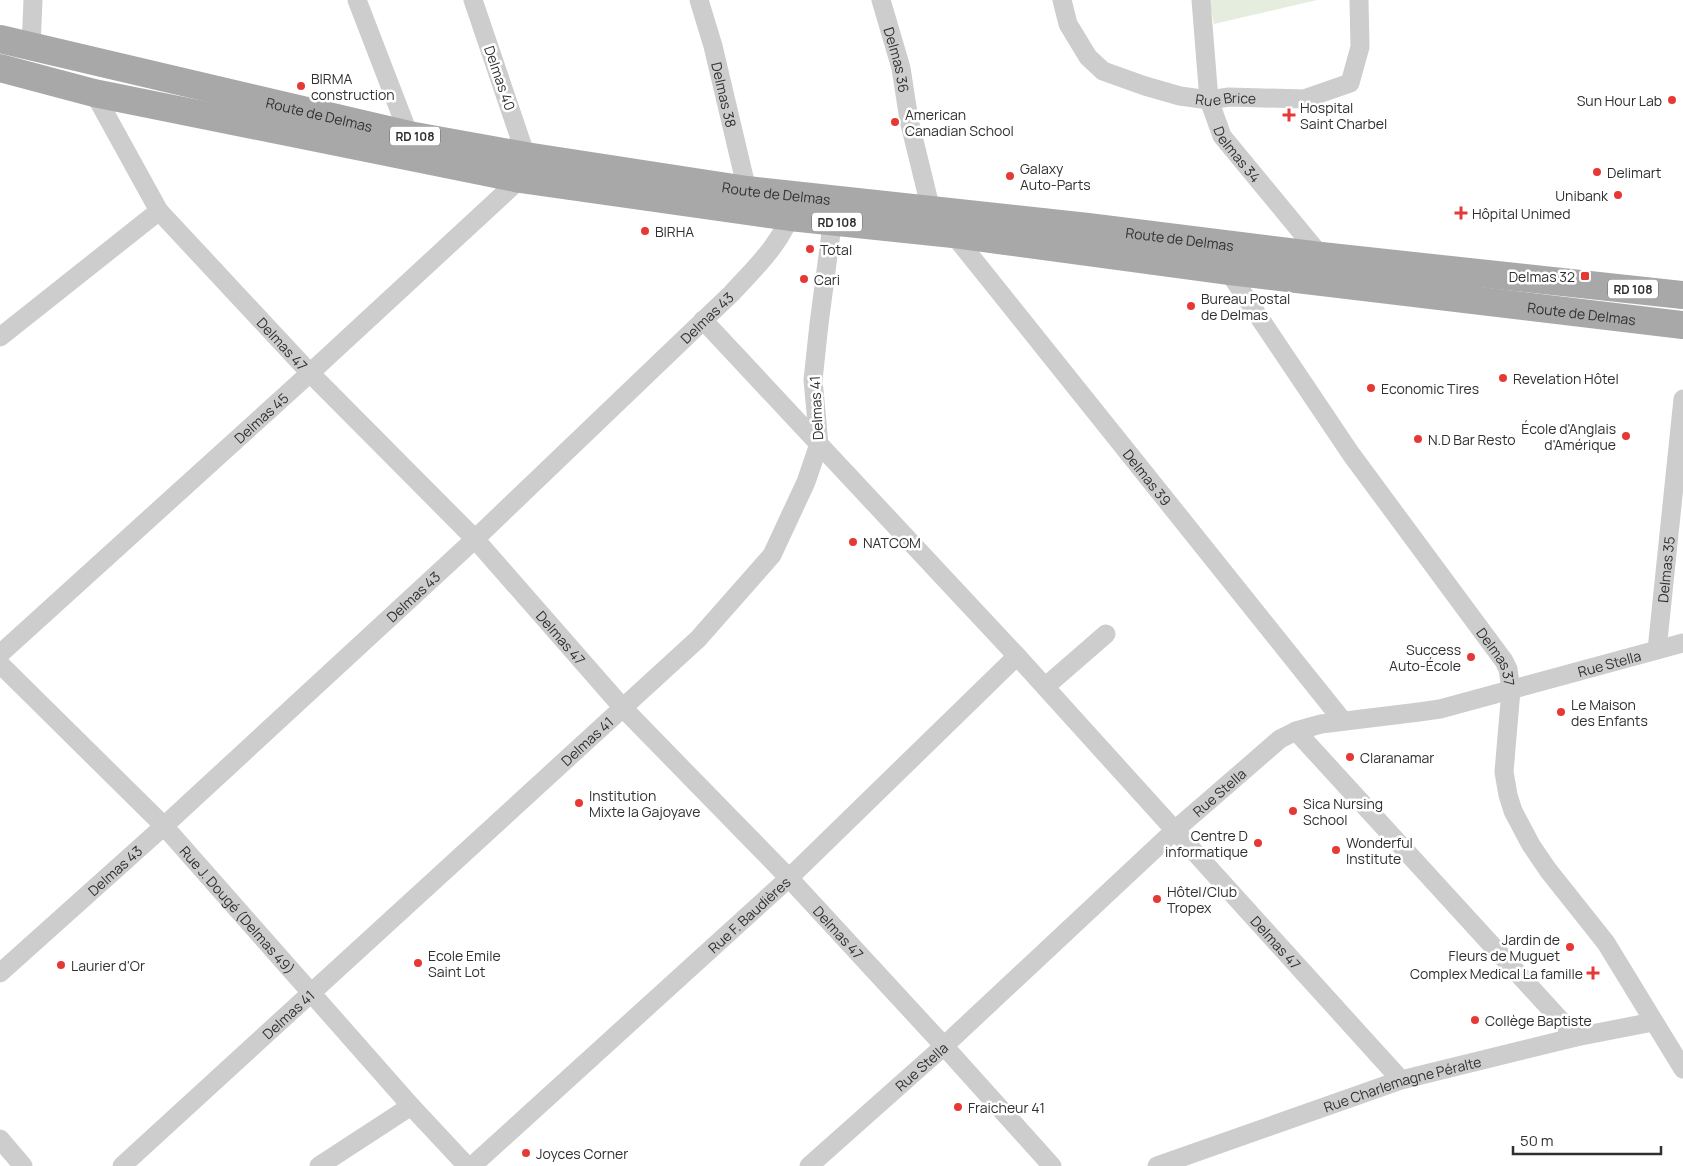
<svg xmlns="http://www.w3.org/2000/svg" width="1683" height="1166" viewBox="0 0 1683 1166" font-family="Manrope,sans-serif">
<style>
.green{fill:#e5eddf}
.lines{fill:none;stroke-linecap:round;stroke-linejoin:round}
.street{stroke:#cdcdcd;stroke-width:19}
.primary{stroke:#a8a8a8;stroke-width:28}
.poi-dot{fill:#e63834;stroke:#fff;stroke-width:2}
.labels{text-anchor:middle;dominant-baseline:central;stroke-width:5;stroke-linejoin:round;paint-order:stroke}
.shield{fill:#fff;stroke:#6e6e6e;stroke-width:1}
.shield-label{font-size:12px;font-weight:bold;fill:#303030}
.street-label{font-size:14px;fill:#303030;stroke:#fff}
.poi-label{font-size:14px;fill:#303030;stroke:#fff;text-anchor:start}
</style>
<rect width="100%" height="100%" fill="#fff"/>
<path class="green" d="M 1209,0 L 1317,0 L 1214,24 Z"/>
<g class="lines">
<g class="street">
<path d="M 357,0 L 409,135"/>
<path id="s1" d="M 699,0 L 713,46 L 747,190"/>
<path id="s2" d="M 881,0 L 901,68 L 909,120 L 931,210 L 953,234 L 1343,721"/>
<path id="s3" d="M 1062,0 L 1068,24 L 1088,57 L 1103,71 L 1145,86 L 1180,96 L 1209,100 L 1229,97 L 1304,99 L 1350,83 L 1360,47 L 1359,0"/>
<path id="s4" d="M 1201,0 L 1209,100 L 1222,136 L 1321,256"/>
<path d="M 31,47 L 33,0"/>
<path id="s5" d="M 94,93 L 159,211 L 310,373 L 475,539 L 623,708 L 789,878 L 944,1046 L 1052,1166"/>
<path id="s6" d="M 1229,263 L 1228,271 L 1351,454 L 1504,661 L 1508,669 L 1511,690 L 1504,772 L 1508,795 L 1513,811 L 1531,845 L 1548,870 L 1606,943 L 1683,1069"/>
<path id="s7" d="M 703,320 L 1017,656 L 1401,1080"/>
<path d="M 0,337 L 159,211"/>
<path id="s8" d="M 1657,650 L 1683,399"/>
<path id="s9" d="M 0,654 L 310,373 L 520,179 L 526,156 L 473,0"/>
<path id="s10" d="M 0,664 L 164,826 L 411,1106 L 467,1166"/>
<path d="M 1045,687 L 1106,634"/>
<path d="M 1296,731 L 1576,1037"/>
<path id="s11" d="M 0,973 L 164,826 L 475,539 L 732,293 C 755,268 784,241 793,207"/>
<path d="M 0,1139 L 23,1166"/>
<path id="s12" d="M 122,1166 L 698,639 L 772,555 L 806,482 L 819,444 L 813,380 L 819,324 L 834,210"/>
<path d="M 319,1166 L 411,1106"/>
<path id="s13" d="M 472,1166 L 789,878 L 1017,656"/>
<path id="s14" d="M 809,1166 L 944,1046 L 1175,830 L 1280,739 L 1296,731 L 1321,724 L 1419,712 L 1440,709 L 1683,643"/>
<path id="s15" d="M 1157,1166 L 1401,1080 L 1576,1037 L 1653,1022"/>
</g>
<g class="primary">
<path id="s16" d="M 0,39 L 409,135 L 526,156 L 747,190 L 1088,227 L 1321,256 L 1683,295"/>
<path id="s17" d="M 0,68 L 94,93 L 520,179 L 790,217 L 953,234 L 1228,271 L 1683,325"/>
</g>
</g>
<g class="poi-dot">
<circle cx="301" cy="86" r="5"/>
<circle cx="1672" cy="100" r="5"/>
<path d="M1286.5 107.5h5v5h5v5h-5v5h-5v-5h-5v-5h5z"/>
<circle cx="895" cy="122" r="5"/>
<circle cx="1597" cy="172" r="5"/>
<circle cx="1010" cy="176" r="5"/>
<circle cx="1618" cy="195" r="5"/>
<path d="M1458.5 205.5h5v5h5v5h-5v5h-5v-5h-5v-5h5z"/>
<circle cx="645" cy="231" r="5"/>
<circle cx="810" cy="249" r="5"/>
<rect x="1580" y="271" width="10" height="10" rx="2.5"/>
<circle cx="804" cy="279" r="5"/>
<circle cx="1191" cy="306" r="5"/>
<circle cx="1503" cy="378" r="5"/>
<circle cx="1371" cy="388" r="5"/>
<circle cx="1626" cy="436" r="5"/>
<circle cx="1418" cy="439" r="5"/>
<circle cx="853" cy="542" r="5"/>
<circle cx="1471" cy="657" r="5"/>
<circle cx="1561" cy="712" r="5"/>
<circle cx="1350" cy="757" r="5"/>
<circle cx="579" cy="803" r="5"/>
<circle cx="1293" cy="811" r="5"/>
<circle cx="1258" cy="843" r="5"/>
<circle cx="1336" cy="850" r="5"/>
<circle cx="1157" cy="899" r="5"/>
<circle cx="1570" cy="947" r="5"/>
<circle cx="418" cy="963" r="5"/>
<circle cx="61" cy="965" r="5"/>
<path d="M1590.5 965.5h5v5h5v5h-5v5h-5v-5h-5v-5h5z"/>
<circle cx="1475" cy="1020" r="5"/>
<circle cx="958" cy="1107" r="5"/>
<circle cx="526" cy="1153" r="5"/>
</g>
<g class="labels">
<g class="shield">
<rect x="390" y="126.5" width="50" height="19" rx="4"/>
<rect x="812" y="212.5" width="50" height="19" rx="4"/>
<rect x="1608" y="279.5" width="50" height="19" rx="4"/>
</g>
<g class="shield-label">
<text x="415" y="136">RD 108</text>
<text x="837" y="222">RD 108</text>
<text x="1633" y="289">RD 108</text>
</g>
<g class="street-label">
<text stroke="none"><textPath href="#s2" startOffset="62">Delmas 36</textPath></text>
<text transform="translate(500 78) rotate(71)">Delmas 40</text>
<text stroke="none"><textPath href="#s1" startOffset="98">Delmas 38</textPath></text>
<text stroke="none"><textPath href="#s3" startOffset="211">Rue Brice</textPath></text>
<text stroke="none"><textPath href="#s16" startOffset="328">Route de Delmas</textPath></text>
<text stroke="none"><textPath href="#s4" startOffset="162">Delmas 34</textPath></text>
<text stroke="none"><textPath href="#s16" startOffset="792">Route de Delmas</textPath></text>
<text stroke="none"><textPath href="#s16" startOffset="1198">Route de Delmas</textPath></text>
<text stroke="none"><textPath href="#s17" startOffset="1602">Route de Delmas</textPath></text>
<text stroke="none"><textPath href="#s11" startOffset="964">Delmas 43</textPath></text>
<text stroke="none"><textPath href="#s5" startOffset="316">Delmas 47</textPath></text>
<text transform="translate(816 408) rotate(-93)">Delmas 41</text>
<text stroke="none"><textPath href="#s9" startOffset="352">Delmas 45</textPath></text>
<text stroke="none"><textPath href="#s2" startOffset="560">Delmas 39</textPath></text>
<text stroke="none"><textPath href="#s8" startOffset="81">Delmas 35</textPath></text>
<text stroke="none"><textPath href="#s11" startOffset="559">Delmas 43</textPath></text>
<text stroke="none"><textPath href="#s5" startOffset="721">Delmas 47</textPath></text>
<text stroke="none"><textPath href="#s6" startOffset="479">Delmas 37</textPath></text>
<text stroke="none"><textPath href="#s14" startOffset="975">Rue Stella</textPath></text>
<text stroke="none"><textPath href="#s12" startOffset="630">Delmas 41</textPath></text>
<text stroke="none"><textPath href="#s14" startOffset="555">Rue Stella</textPath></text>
<text stroke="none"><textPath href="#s11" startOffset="154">Delmas 43</textPath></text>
<text stroke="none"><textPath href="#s10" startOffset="342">Rue J. Dougé (Delmas 49)</textPath></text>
<text stroke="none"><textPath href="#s13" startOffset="374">Rue F. Baudières</textPath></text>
<text stroke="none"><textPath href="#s5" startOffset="1126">Delmas 47</textPath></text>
<text stroke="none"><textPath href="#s7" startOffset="846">Delmas 47</textPath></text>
<text stroke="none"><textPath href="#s12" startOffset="225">Delmas 41</textPath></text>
<text stroke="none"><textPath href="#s14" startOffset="150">Rue Stella</textPath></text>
<text stroke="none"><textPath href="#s15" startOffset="259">Rue Charlemagne Péralte</textPath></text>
</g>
<g class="poi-label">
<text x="311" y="78">BIRMA<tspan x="311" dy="16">construction</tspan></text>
<text x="1662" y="100" text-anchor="end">Sun Hour Lab</text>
<text x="1300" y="107">Hospital<tspan x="1300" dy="16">Saint Charbel</tspan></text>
<text x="905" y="114">American<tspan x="905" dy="16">Canadian School</tspan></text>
<text x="1020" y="168">Galaxy<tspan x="1020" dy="16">Auto-Parts</tspan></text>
<text x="1607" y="172">Delimart</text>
<text x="1608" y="195" text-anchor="end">Unibank</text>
<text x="1472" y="213">Hôpital Unimed</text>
<text x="655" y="231">BIRHA</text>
<text x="820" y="249">Total</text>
<text x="1575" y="276" text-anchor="end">Delmas 32</text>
<text x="814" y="279">Cari</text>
<text x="1201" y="298">Bureau Postal<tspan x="1201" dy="16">de Delmas</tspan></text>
<text x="1513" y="378">Revelation Hôtel</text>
<text x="1381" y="388">Economic Tires</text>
<text x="1616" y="428" text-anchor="end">École d'Anglais<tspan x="1616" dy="16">d'Amérique</tspan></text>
<text x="1428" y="439">N.D Bar Resto</text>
<text x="863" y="542">NATCOM</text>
<text x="1461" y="649" text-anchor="end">Success<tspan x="1461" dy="16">Auto-École</tspan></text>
<text x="1571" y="704">Le Maison<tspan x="1571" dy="16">des Enfants</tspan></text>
<text x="1360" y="757">Claranamar</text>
<text x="589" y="795">Institution<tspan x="589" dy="16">Mixte la Gajoyave</tspan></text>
<text x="1303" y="803">Sica Nursing<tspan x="1303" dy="16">School</tspan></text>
<text x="1248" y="835" text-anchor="end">Centre D<tspan x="1248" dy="16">informatique</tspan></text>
<text x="1346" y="842">Wonderful<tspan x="1346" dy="16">Institute</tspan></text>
<text x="1167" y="891">Hôtel/Club<tspan x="1167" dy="16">Tropex</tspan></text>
<text x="1560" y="939" text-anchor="end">Jardin de<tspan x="1560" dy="16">Fleurs de Muguet</tspan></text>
<text x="428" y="955">Ecole Emile<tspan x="428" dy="16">Saint Lot</tspan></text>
<text x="71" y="965">Laurier d'Or</text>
<text x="1583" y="973" text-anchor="end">Complex Medical La famille</text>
<text x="1485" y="1020">Collège Baptiste</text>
<text x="968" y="1107">Fraicheur 41</text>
<text x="536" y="1153">Joyces Corner</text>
</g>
</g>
<path d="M1513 1146v8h148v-8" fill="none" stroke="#303030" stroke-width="2.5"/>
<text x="1520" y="1146" font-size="15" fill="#303030" stroke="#ffffff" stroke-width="4" paint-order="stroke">50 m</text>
</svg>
